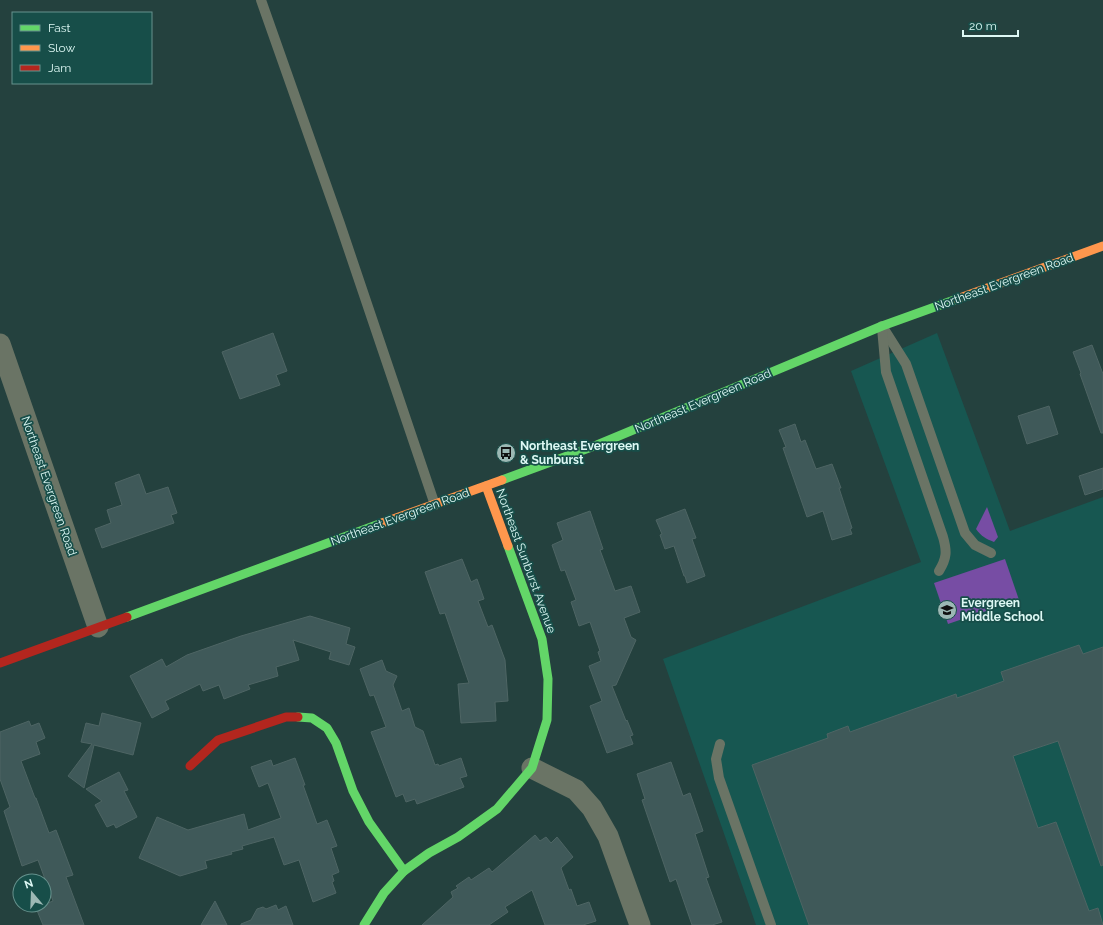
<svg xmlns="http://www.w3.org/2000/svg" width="1103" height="925" viewBox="0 0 1103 925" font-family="Raleway,sans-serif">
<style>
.built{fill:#175751}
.green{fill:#774da4}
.building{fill:#3f5959;stroke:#4e6564}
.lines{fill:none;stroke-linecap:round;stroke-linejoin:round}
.lane{stroke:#6a7465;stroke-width:10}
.street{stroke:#6a7465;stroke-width:21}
.fast{stroke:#63d668;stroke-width:9}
.slow{stroke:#ff974d;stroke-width:9}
.jam{stroke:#b3261e;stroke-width:9}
.labels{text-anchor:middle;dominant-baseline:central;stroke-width:3.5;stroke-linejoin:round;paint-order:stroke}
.street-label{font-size:12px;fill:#ddf8f4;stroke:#174e49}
.poi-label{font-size:12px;font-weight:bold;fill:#ddf8f4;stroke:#174e49;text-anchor:start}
</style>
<rect width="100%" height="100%" fill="#24413e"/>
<path class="built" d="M 937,333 L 1010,531 L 1103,497 L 1103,925 L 756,925 L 663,659 L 921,562 L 851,371 Z"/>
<g class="green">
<path d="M 987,507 L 998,537 L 994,542 C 986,539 981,536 976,529 Z"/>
<path d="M 1005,559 L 1019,600 L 948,624 L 934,583 Z"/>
</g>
<g class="building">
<path d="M 273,333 L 287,371 L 276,375 L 280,385 L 240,399 L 222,352 Z"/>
<path d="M 1092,345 L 1103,374 L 1103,433 L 1101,433 L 1080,374 L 1081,373 L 1073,352 Z"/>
<path d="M 1049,406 L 1058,434 L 1027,444 L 1018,416 Z"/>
<path d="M 795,424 L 801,442 L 805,440 L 816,469 L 832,464 L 841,488 L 839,488 L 852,528 L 850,529 L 852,534 L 832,540 L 823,511 L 807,517 L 783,448 L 786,447 L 779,430 Z"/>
<path d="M 1103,468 L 1103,489 L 1085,495 L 1079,476 Z"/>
<path d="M 139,474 L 146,494 L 168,487 L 177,513 L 171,515 L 174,523 L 102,548 L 95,529 L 111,523 L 107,510 L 122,505 L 115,483 Z"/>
<path d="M 685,509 L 696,538 L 692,539 L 705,576 L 687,583 L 685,576 L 684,576 L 674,546 L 665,549 L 660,535 L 662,534 L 656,520 Z"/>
<path d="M 590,511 L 603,549 L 600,550 L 615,591 L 631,586 L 640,612 L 624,618 L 631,637 L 636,640 L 616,685 L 612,686 L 626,721 L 627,720 L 633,735 L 630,736 L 633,744 L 607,753 L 590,706 L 602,701 L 589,666 L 601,661 L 598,652 L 600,651 L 590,622 L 579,626 L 571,602 L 576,600 L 565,570 L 561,571 L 552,545 L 563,540 L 557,523 Z"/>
<path d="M 462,559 L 471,582 L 477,579 L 484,599 L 478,601 L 488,627 L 492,625 L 505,660 L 508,701 L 495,702 L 496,721 L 461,723 L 458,684 L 469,683 L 445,613 L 440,614 L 425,572 Z"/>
<path d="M 310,616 L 350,628 L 346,644 L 355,647 L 349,665 L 329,659 L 331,652 L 293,640 L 299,660 L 276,667 L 278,676 L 248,685 L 250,689 L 224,699 L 219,685 L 203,691 L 200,684 L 165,701 L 169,709 L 152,718 L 130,676 L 162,659 L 166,667 L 187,655 L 241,636 Z"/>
<path d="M 1079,645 L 1083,654 L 1103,647 L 1103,865 L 1101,866 L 1058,741 L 1013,756 L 1038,828 L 1056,822 L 1089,911 L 1098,908 L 1103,925 L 809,925 L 752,765 L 828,738 L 827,734 L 848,726 L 850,732 L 956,694 L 957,698 L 1004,681 L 1001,672 Z"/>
<path d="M 382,660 L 386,671 L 397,676 L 393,685 L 402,711 L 409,708 L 415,727 L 423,731 L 435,765 L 438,764 L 439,766 L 461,758 L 467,776 L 460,778 L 464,787 L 417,804 L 415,799 L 406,802 L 403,794 L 396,797 L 371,732 L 386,727 L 374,695 L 370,696 L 360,669 Z"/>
<path d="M 102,713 L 141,723 L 133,755 L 94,745 L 84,788 L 68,776 L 92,744 L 81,742 L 86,723 L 99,726 Z"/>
<path d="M 29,721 L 31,726 L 39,723 L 45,738 L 36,742 L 40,754 L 21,761 L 35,798 L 36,798 L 49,833 L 56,830 L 73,875 L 66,877 L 84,925 L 43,925 L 36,908 L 53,901 L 38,860 L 22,866 L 4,811 L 10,807 L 0,779 L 0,732 Z"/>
<path d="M 295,758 L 305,785 L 303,785 L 317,824 L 327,820 L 337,846 L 331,848 L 339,872 L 332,875 L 334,881 L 332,882 L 336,893 L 313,902 L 299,860 L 284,865 L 274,837 L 242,846 L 243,849 L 231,852 L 232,854 L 205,861 L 207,868 L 180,876 L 139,858 L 157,817 L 188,830 L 244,814 L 248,830 L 281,818 L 268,783 L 259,787 L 251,767 L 271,760 L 273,766 Z"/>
<path d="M 671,762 L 683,796 L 690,793 L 703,831 L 695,834 L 709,877 L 706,878 L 722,922 L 712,925 L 692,925 L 676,879 L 670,882 L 642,800 L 645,799 L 637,774 Z"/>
<path d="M 119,772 L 128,790 L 124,791 L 137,817 L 116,828 L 114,824 L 107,827 L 95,805 L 102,801 L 86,789 Z"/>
<path d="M 535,835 L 540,841 L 546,837 L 551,843 L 557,837 L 573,857 L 561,868 L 569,890 L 571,889 L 577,906 L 589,902 L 596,921 L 583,925 L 545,925 L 532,890 L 505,907 L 508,912 L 489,925 L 422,925 L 453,897 L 451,892 L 458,888 L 456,886 L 469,877 L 471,880 L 489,868 L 492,872 Z"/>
<path d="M 215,901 L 227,925 L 201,925 Z"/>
<path d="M 276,905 L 278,910 L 286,906 L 293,925 L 241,925 L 241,924 L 251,920 L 257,909 L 263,907 L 266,909 Z"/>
</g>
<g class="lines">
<g class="lane">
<path d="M 261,0 L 340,224 L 435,505"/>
<path d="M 882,326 L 906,364 L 965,533 L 975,545 L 991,553"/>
<path d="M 882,328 L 886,372 L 943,537 C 947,551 947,558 939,571"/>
<path d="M 720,744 L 716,759 L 719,778 L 771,925"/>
</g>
<g class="street">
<path d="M 0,344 L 98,627"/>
<path d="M 532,768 L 576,790 L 592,808 L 608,836 L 640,925"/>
</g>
<g class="fast">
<path d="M 502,480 L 597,445 L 882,326 L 957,299"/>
<path d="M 127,617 L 382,523"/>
<path d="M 298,717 L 312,718 L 327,728 L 336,743 L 353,791 L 369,822 L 404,871"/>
<path d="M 364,925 L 384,893 L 404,871 L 429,853 L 458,837 L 497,809 L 532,768 L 547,720 L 548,679 L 542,639 L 508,546"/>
</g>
<g class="slow">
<path d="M 957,299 L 1103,246"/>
<path d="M 486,486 L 508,546"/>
<path d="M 382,523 L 502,480"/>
</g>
<g class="jam">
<path d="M 0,663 L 127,617"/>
<path d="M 190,766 L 218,740 L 286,717 L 298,717"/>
</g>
</g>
<defs>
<symbol id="bus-disc" viewBox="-11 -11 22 22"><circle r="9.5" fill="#9cb8b4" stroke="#174e49"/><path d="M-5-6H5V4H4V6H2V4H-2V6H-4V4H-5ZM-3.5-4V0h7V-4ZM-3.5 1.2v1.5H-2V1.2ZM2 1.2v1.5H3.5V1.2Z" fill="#111"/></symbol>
<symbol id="school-disc" viewBox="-11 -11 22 22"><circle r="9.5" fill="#9cb8b4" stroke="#174e49"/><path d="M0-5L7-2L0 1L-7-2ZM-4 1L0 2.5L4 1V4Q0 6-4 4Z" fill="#111"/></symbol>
</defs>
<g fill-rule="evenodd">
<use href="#bus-disc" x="495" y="442" width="22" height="22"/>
<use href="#school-disc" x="936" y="599" width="22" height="22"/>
</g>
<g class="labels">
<g class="street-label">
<text transform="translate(1004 282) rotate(-20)">Northeast Evergreen Road</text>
<text transform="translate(703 401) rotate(-23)">Northeast Evergreen Road</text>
<text transform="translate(49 486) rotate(71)">Northeast Evergreen Road</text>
<text transform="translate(400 517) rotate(-20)">Northeast Evergreen Road</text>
<text transform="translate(526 561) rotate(70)">Northeast Sunburst Avenue</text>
</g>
<g class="poi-label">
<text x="520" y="446">Northeast Evergreen<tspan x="520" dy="14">&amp; Sunburst</tspan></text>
<text x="961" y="603">Evergreen<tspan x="961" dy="14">Middle School</tspan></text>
</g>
</g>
<rect x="12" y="12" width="140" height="72" fill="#174e49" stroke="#66928d"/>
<rect x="20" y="25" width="20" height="6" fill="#63d668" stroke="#66928d"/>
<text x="48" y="32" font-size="12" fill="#ddf8f4">Fast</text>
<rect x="20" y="45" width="20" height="6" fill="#ff974d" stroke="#66928d"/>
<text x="48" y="52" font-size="12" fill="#ddf8f4">Slow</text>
<rect x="20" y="65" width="20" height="6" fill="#b3261e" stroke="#66928d"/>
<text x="48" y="72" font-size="12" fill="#ddf8f4">Jam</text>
<g transform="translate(32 893) rotate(341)"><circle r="19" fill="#174e49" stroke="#66928d"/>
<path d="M0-3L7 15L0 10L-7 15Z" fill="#9cb8b4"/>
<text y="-6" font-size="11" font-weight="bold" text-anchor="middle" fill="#ddf8f4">N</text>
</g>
<path d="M963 30v6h55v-6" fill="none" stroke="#ddf8f4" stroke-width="2"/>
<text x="969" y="30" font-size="12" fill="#ddf8f4" stroke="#174e49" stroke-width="3" paint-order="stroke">20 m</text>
</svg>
